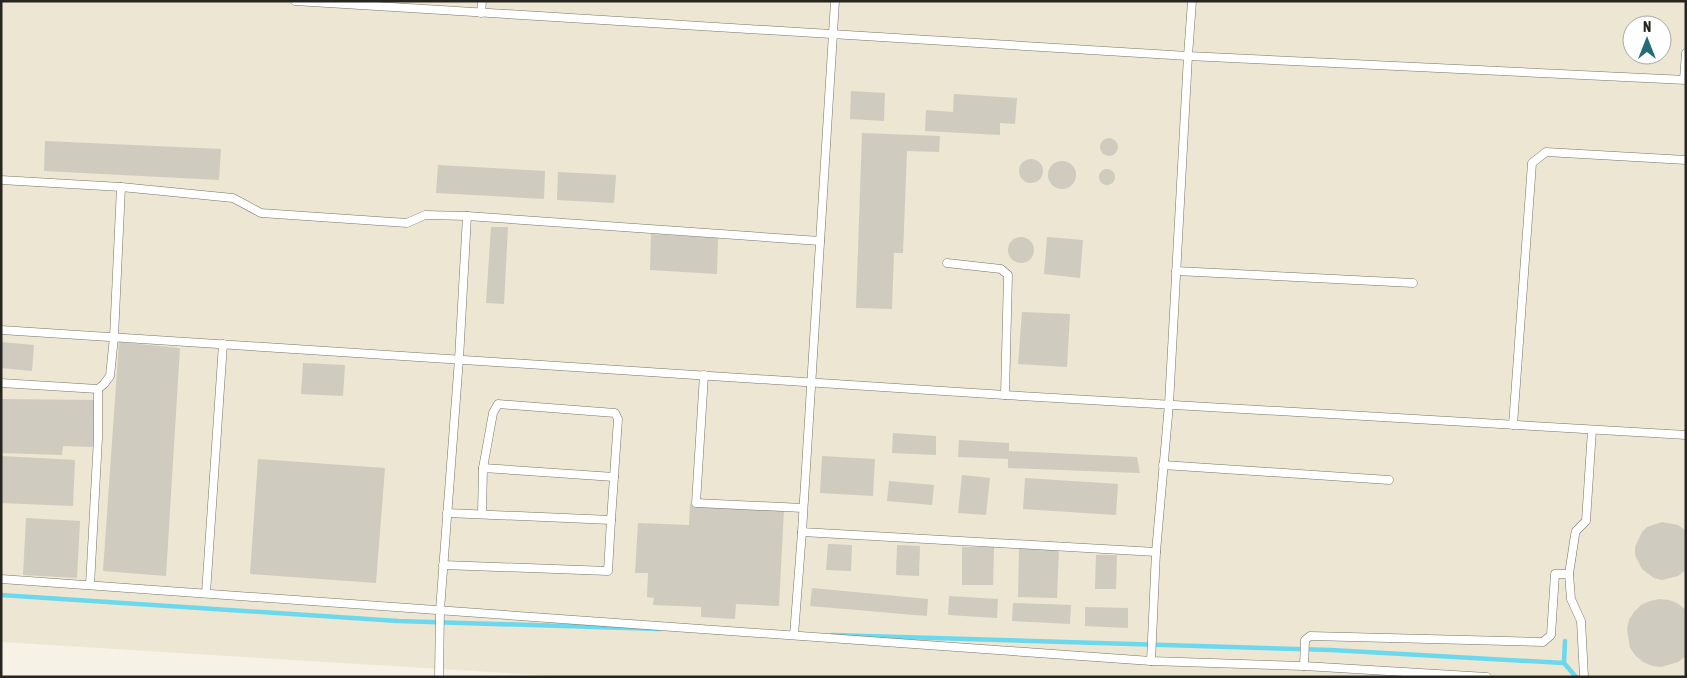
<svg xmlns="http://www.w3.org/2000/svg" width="1687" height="678" viewBox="0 0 1687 678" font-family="'Asap Condensed',sans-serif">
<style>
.built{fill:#ece6d2;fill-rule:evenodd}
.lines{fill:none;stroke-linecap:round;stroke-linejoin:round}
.stream{stroke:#6bd8ed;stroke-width:4.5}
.building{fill:#cfcbbf}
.lane-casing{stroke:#777368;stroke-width:9}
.lane{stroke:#fff;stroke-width:8}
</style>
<rect width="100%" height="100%" fill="#f6f2e5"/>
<path class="built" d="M 1,1 L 1686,1 L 1686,677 L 570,677 L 1,642 ZM 1632,25 L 1662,25 L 1662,55 L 1632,55 Z"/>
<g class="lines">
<g class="stream">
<path d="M 1,595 L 398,621 L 659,629"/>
<path d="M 832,635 L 1331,650 L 1564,663"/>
<path d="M 1565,641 L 1564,663 L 1576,677"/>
</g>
</g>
<g class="building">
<path d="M 851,91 L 885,93 L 884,121 L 850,119 Z"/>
<path d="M 954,94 L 1017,98 L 1015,124 L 1000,123 L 1000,135 L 925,131 L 926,110 L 953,112 Z"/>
<path d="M 862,133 L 940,136 L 939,152 L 907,151 L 903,253 L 894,253 L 892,309 L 856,308 Z"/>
<circle cx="1109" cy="147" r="9"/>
<path d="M 45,141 L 221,149 L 219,180 L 44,171 Z"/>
<circle cx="1031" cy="171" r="12"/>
<circle cx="1062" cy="175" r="14"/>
<path d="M 438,165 L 545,171 L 544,199 L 436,193 Z"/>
<circle cx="1107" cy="177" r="8"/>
<path d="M 558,172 L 616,175 L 614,203 L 557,200 Z"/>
<path d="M 491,227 L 508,227 L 504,304 L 486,303 Z"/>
<path d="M 651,234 L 718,238 L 717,274 L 650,270 Z"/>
<path d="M 1047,237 L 1083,240 L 1080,278 L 1044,274 Z"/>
<circle cx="1021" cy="250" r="13"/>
<path d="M 1022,312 L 1070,314 L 1067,367 L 1018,364 Z"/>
<path d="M 1,342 L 34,345 L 32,371 L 1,368 Z"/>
<path d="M 119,342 L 180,348 L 166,576 L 103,571 Z"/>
<path d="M 303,363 L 345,365 L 343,396 L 301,394 Z"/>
<path d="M 1,399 L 94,400 L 93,447 L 63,446 L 62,455 L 1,453 Z"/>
<path d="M 893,433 L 936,436 L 936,455 L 892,453 Z"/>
<path d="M 959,440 L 1009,443 L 1009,451 L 1137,457 L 1140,473 L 1008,468 L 1008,459 L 958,457 Z"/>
<path d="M 1,456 L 75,460 L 73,506 L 1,503 Z"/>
<path d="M 822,456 L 875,459 L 873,496 L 820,493 Z"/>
<path d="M 258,459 L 385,468 L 376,583 L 250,574 Z"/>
<path d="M 962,475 L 990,478 L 986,515 L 958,513 Z"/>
<path d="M 1025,478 L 1118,484 L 1116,515 L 1023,509 Z"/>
<path d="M 889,481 L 934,485 L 932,505 L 887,501 Z"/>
<path d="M 690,504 L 784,509 L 779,606 L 736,604 L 735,619 L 701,617 L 701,607 L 653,605 L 654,598 L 647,597 L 648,573 L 635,573 L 638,523 L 689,525 Z"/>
<path d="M 26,518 L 80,521 L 77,578 L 23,575 Z"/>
<path d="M 1662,522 L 1678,525 L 1686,531 L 1686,570 L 1678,576 L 1662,580 L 1654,578 L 1642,569 L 1635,555 L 1635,547 L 1642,532 L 1647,527 Z"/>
<path d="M 828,544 L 852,545 L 851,571 L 826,570 Z"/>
<path d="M 897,545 L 920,546 L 919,576 L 896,575 Z"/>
<path d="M 962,547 L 994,547 L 993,585 L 962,585 Z"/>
<path d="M 1019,548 L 1059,549 L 1057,598 L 1018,597 Z"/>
<path d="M 1096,555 L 1117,555 L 1116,589 L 1095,589 Z"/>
<path d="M 812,588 L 928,599 L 927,616 L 810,606 Z"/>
<path d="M 949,596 L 998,599 L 997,618 L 948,615 Z"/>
<path d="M 1659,599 L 1669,600 L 1677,603 L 1686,610 L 1686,656 L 1678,662 L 1661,667 L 1652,666 L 1643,662 L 1636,656 L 1630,648 L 1627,629 L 1629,620 L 1634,612 L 1641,605 L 1650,601 Z"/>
<path d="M 1013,603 L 1071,605 L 1070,624 L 1012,621 Z"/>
<path d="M 1085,607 L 1128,608 L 1128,628 L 1085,626 Z"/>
</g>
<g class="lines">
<defs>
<g id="lane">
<path d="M 295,1 L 1188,56 L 1686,80"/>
<path d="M 835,1 L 802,532 L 1156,552"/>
<path d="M 481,13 L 482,1"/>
<path d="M 1684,79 L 1686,53"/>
<path d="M 1,180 L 121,187 L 233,198 L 261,213 L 407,223 L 425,215 L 467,216 L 820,241"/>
<path d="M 947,263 L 1001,269 L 1008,275 L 1005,395"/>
<path d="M 1176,271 L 1413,283"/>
<path d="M 1,330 L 1005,395 L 1686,435"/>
<path d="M 704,375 L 696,503 L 803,508"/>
<path d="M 1,383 L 98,389 L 104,384 L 110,376 L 114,337 L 121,187"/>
<path d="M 1513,425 L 1532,163 L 1546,152 L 1686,160"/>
<path d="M 1163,465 L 1389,480"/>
<path d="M 447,513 L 611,520 L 618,419 L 615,413 L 498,404 L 493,413 L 483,468"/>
<path d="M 482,514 L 483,468 L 614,477"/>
<path d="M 443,565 L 608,571 L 611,520"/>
<path d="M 1,579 L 1151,661 L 1304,666 L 1487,677"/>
<path d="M 90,585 L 98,438 L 98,389"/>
<path d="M 206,593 L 223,344"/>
<path d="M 794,635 L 802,532"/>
<path d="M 1151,661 L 1156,552 L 1169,404 L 1188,56 L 1192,1"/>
<path d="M 1304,666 L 1305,640 L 1310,636 L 1543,642 L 1551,635 L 1555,574 L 1569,574"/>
<path d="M 439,677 L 440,610 L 459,359 L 467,216"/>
<path d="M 1584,677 L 1581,621 L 1571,599 L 1569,574 L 1575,535 L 1576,531 L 1586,521 L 1592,430"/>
</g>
</defs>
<use href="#lane" class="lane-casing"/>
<use href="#lane" class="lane"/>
</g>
<rect width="1687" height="678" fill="none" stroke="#272520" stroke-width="5"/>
<g transform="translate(1647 40)"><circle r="24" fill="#ffffff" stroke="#a9a8a6"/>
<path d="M0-4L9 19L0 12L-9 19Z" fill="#246b79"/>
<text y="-8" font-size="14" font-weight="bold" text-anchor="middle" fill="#272520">N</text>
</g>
</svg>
